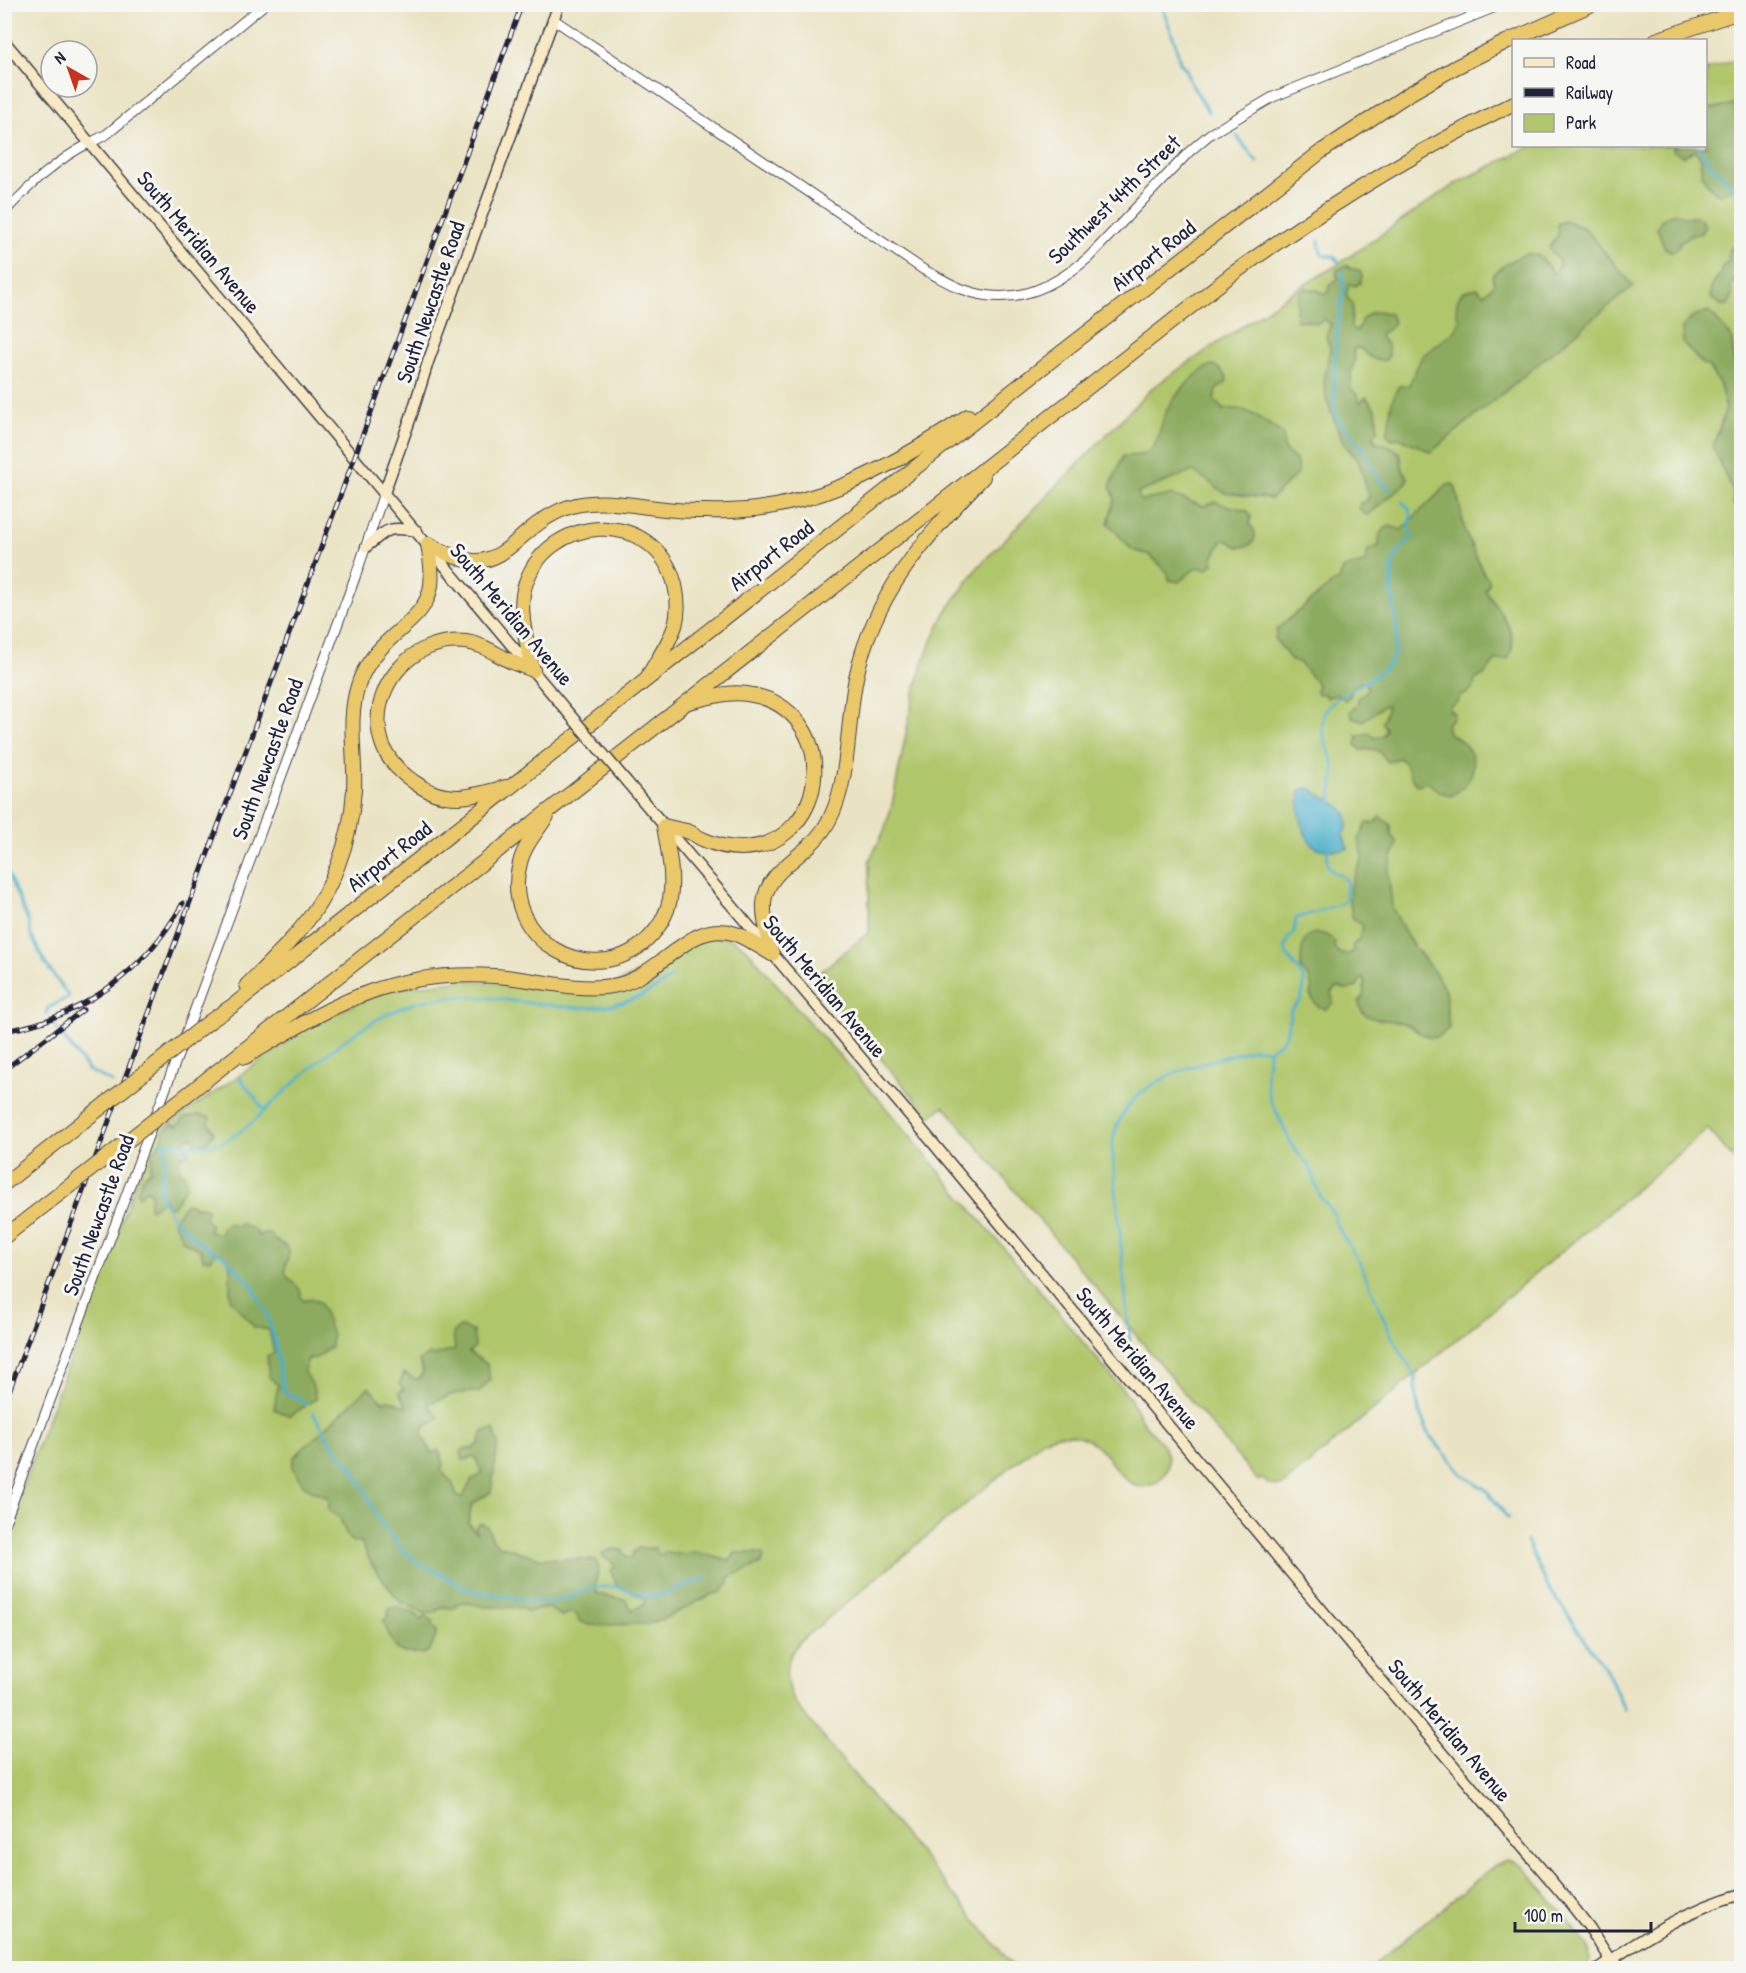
<svg xmlns="http://www.w3.org/2000/svg" width="1746" height="1973" viewBox="0 0 1746 1973" font-family="'Patrick Hand',sans-serif">
<style>
.green{fill:#b0c66b;stroke:#697453;stroke-width:1.5}
.forest{fill:#8cab5f;stroke:#57664d;stroke-width:1.5}
.water{fill:#4cafcb;stroke:#376883;stroke-width:1.5}
.lines{fill:none;stroke-linecap:round;stroke-linejoin:round}
.stream{stroke:#4cafcb;stroke-width:3}
.minor-casing{stroke:#403f4f;stroke-width:10}
.tertiary-casing{stroke:#403f4f;stroke-width:11}
.secondary-casing{stroke:#403f4f;stroke-width:13}
.motorway-casing{stroke:#403f4f;stroke-width:16}
.minor{stroke:#fff;stroke-width:8}
.tertiary{stroke:#fff;stroke-width:9}
.secondary{stroke:#f7e9c3;stroke-width:10}
.motorway{stroke:#eac769;stroke-width:14}
.rail-casing{stroke:#22223b;stroke-width:5}
.rail{stroke:#f6f6f2;stroke-width:3;stroke-dasharray:9;stroke-linecap:butt}
.secondary-bridge-casing{stroke:#403f4f;stroke-width:13;stroke-linecap:butt}
.motorway-bridge-casing{stroke:#403f4f;stroke-width:16;stroke-linecap:butt}
.secondary-bridge{stroke:#f7e9c3;stroke-width:10}
.motorway-bridge{stroke:#eac769;stroke-width:14}
.labels{text-anchor:middle;dominant-baseline:central;stroke-width:6;stroke-linejoin:round;paint-order:stroke}
.street-label{font-size:22px;fill:#22223b;stroke:#f6f6f2}
</style>
<rect width="100%" height="100%" fill="#f6f6f2"/>
<filter id="ink" filterUnits="userSpaceOnUse"><feTurbulence type="fractalNoise" baseFrequency=".0167" numOctaves="2"/><feDisplacementMap in="SourceGraphic" scale="12" xChannelSelector="R" yChannelSelector="G"/><feConvolveMatrix kernelMatrix="1 2 1 2 8 2 1 2 1" color-interpolation-filters="sRGB"/></filter>
<filter id="wash" filterUnits="userSpaceOnUse"><feTurbulence type="fractalNoise" baseFrequency=".008" numOctaves="4" result="noise"/><feDisplacementMap in="SourceGraphic" scale="24" xChannelSelector="R" yChannelSelector="G"/><feGaussianBlur stdDeviation="1.35" result="paint"/><feColorMatrix in="noise" values="0 0 0 0 0 0 0 0 0 0 0 0 0 0 0 0 0 1.4 0 .05"/><feComposite in="paint" operator="in"/></filter>
<g filter="url(#wash)">
<rect width="100%" height="100%" fill="#eae3c3"/>
<g class="green">
<path d="M 1741,58 L 1741,378 L 1734,359 L 1731,336 L 1708,366 L 1720,385 L 1726,409 L 1713,447 L 1733,492 L 1734,505 L 1741,511 L 1741,1168 L 1708,1129 L 1283,1485 C 1274,1487 1269,1485 1261,1478 L 1258,1481 L 944,1106 L 930,1117 L 813,978 L 869,932 L 869,861 L 884,831 L 892,805 L 914,693 L 926,654 L 945,613 L 978,567 L 1153,387 L 1291,293 L 1334,267 L 1455,184 L 1531,146 L 1706,146 L 1706,70 Z"/>
<path d="M 709,936 L 732,939 L 746,948 L 807,1020 L 875,1095 L 1130,1398 C 1134,1406 1138,1415 1143,1422 C 1150,1432 1161,1440 1166,1451 C 1176,1471 1153,1494 1133,1484 C 1119,1477 1112,1462 1102,1451 C 1086,1433 1063,1431 1043,1440 L 804,1638 C 782,1658 782,1682 797,1706 L 1015,1968 L 5,1968 L 4,1537 L 153,1135 L 289,1041 L 305,1026 L 390,989 L 463,980 L 598,993 Z"/>
<path d="M 1506,1860 L 1515,1862 L 1523,1866 L 1564,1916 L 1589,1950 L 1590,1959 L 1587,1968 L 1370,1968 L 1494,1866 Z"/>
</g>
<g class="forest">
<path d="M 1741,104 L 1741,187 L 1719,194 C 1706,186 1699,174 1701,158 L 1695,151 L 1682,156 L 1673,150 L 1673,146 L 1706,146 L 1706,109 Z"/>
<path d="M 1676,212 C 1679,214 1682,216 1685,217 C 1696,219 1698,212 1705,226 L 1701,233 L 1690,235 L 1680,242 L 1679,247 L 1672,252 L 1665,248 L 1657,228 L 1661,220 Z"/>
<path d="M 1565,221 L 1585,228 L 1633,286 L 1431,452 L 1401,438 L 1391,439 L 1387,434 C 1392,415 1387,406 1399,386 L 1409,385 L 1422,356 L 1455,331 L 1460,320 C 1454,310 1456,300 1463,291 L 1477,288 L 1484,294 L 1494,284 L 1492,276 C 1501,267 1524,248 1538,256 C 1544,259 1549,269 1554,274 L 1560,262 L 1549,247 L 1558,235 L 1557,224 Z"/>
<path d="M 1741,244 L 1741,270 L 1731,286 L 1732,297 L 1728,305 L 1721,305 L 1711,298 C 1709,290 1714,279 1721,274 L 1721,268 L 1729,260 L 1728,253 L 1731,248 Z"/>
<path d="M 1347,265 L 1351,269 L 1359,270 L 1362,276 L 1360,283 L 1355,286 L 1349,284 L 1346,296 L 1353,304 L 1351,327 L 1355,331 L 1360,328 L 1361,320 C 1371,312 1378,308 1390,314 L 1394,322 L 1389,329 L 1381,333 L 1380,337 L 1388,346 L 1389,356 L 1384,361 L 1371,358 L 1358,347 L 1353,350 C 1357,366 1353,361 1351,374 C 1351,380 1352,384 1351,389 L 1357,395 L 1360,403 L 1366,397 L 1376,410 L 1378,430 L 1374,434 L 1374,441 L 1390,446 L 1400,453 L 1403,470 L 1408,478 L 1407,482 L 1367,516 L 1359,508 L 1360,503 L 1366,501 L 1370,494 L 1365,488 L 1364,478 L 1358,460 L 1343,443 L 1326,399 L 1324,380 L 1330,349 L 1326,336 L 1331,325 L 1324,319 L 1316,324 L 1306,320 L 1296,321 L 1295,318 L 1299,293 L 1306,288 L 1317,290 L 1325,294 L 1329,292 L 1329,285 L 1339,278 L 1336,274 L 1337,270 Z"/>
<path d="M 1709,311 L 1731,336 L 1734,359 L 1741,378 L 1741,511 L 1733,505 L 1733,492 L 1713,447 L 1726,409 L 1720,385 L 1708,366 L 1702,364 L 1683,343 L 1682,328 L 1693,316 Z"/>
<path d="M 1215,365 L 1227,377 L 1226,383 L 1217,389 L 1214,399 L 1223,410 C 1247,404 1265,422 1283,434 L 1284,450 L 1296,460 L 1298,473 L 1271,499 L 1225,493 L 1193,471 L 1138,493 L 1140,501 L 1172,495 L 1203,506 L 1215,502 L 1248,511 L 1251,516 L 1250,525 C 1265,540 1244,556 1229,541 L 1223,540 L 1213,557 L 1213,564 L 1207,569 L 1197,567 L 1179,582 L 1169,580 L 1168,573 L 1150,555 L 1132,550 L 1108,523 L 1115,498 L 1110,487 L 1123,456 C 1134,455 1145,457 1153,447 C 1160,438 1161,422 1166,412 C 1172,398 1200,366 1215,365 Z"/>
<path d="M 1453,484 L 1456,488 L 1465,532 L 1484,574 L 1489,579 L 1489,584 L 1485,590 C 1498,610 1522,634 1508,659 L 1496,660 L 1484,675 L 1475,680 L 1475,685 L 1465,695 L 1461,695 L 1457,702 L 1450,705 L 1450,710 L 1454,713 L 1452,719 L 1446,724 L 1448,733 C 1480,748 1482,778 1451,796 L 1439,791 L 1427,782 L 1417,785 C 1408,776 1412,769 1399,758 L 1387,762 C 1380,749 1375,748 1361,750 L 1356,745 L 1358,735 L 1370,733 L 1375,738 L 1383,735 L 1386,729 L 1382,723 L 1388,706 L 1385,705 L 1363,721 L 1352,717 L 1350,712 L 1357,705 L 1359,697 L 1364,694 L 1368,687 L 1362,681 L 1353,687 L 1350,696 L 1345,700 L 1337,694 L 1327,698 L 1325,694 L 1319,694 L 1316,691 L 1318,685 L 1299,662 L 1292,661 L 1275,639 L 1277,629 L 1330,585 L 1339,580 L 1343,569 C 1351,565 1358,565 1366,562 L 1368,550 L 1379,546 C 1379,534 1379,531 1390,526 L 1401,530 L 1447,485 Z"/>
<path d="M 1380,817 L 1391,825 L 1391,835 L 1397,843 L 1388,870 L 1392,907 L 1408,938 L 1437,976 L 1445,991 L 1449,1028 C 1444,1032 1440,1038 1433,1038 C 1422,1038 1413,1026 1403,1023 C 1388,1018 1360,1024 1359,1002 L 1363,996 L 1365,981 L 1362,978 L 1356,987 L 1347,990 L 1338,987 L 1332,993 L 1333,1003 L 1326,1009 C 1317,1008 1313,1002 1310,994 L 1312,987 L 1309,978 L 1301,969 C 1301,962 1301,955 1302,949 C 1306,928 1323,930 1335,942 L 1334,948 L 1340,954 L 1348,954 L 1354,951 L 1352,946 L 1359,939 L 1363,926 L 1353,918 L 1349,901 L 1350,886 L 1363,857 L 1359,839 L 1367,823 L 1375,823 Z"/>
<path d="M 198,1115 L 210,1117 L 209,1124 L 214,1131 C 211,1141 205,1144 195,1144 L 194,1138 L 186,1138 L 184,1147 L 189,1150 L 190,1153 L 183,1157 L 181,1154 L 179,1162 L 181,1173 L 184,1174 L 187,1185 L 173,1206 L 171,1207 L 166,1204 L 165,1199 L 151,1209 L 149,1207 L 151,1194 L 147,1189 L 139,1196 L 137,1192 L 143,1177 L 151,1169 L 152,1153 L 163,1138 L 163,1132 L 173,1124 L 177,1126 L 185,1118 Z"/>
<path d="M 186,1203 L 207,1209 L 205,1218 L 210,1224 L 209,1232 L 221,1234 L 222,1228 L 228,1223 L 237,1226 L 242,1224 L 255,1230 L 259,1236 L 261,1234 L 271,1234 L 273,1239 L 285,1245 L 289,1251 C 289,1257 285,1265 285,1270 C 287,1284 302,1282 301,1298 L 304,1301 L 311,1298 L 320,1303 L 324,1312 L 332,1335 L 331,1347 L 316,1358 L 308,1359 L 304,1372 L 312,1384 L 316,1399 L 290,1416 L 274,1409 L 278,1385 L 269,1377 L 267,1356 L 274,1353 L 269,1330 L 254,1327 L 230,1298 L 230,1265 L 222,1253 L 214,1255 L 210,1260 L 203,1259 L 201,1250 L 184,1242 L 173,1221 Z"/>
<path d="M 460,1327 L 473,1331 L 475,1347 L 469,1352 L 487,1364 L 490,1380 L 479,1392 L 456,1393 L 430,1403 L 429,1406 L 439,1417 L 433,1423 L 425,1425 L 422,1435 L 432,1453 L 439,1450 L 444,1464 L 440,1469 L 453,1484 L 457,1497 L 463,1497 L 471,1481 L 482,1473 L 475,1457 L 463,1460 L 461,1452 L 465,1448 L 472,1449 L 480,1443 L 481,1436 L 484,1431 L 494,1429 L 498,1443 L 491,1492 L 472,1504 L 468,1523 L 476,1532 L 476,1526 L 481,1523 L 487,1526 L 493,1540 L 499,1545 L 540,1558 L 595,1560 L 599,1567 L 595,1586 L 597,1594 L 626,1600 L 632,1610 L 644,1605 L 645,1599 L 616,1584 L 611,1571 L 615,1567 L 610,1560 L 605,1559 L 602,1554 L 612,1549 L 622,1550 L 627,1558 L 632,1557 L 633,1552 L 639,1548 L 655,1548 L 656,1553 L 662,1555 L 665,1552 L 673,1554 L 700,1553 L 730,1561 L 735,1553 L 762,1553 L 764,1558 L 761,1564 L 729,1577 L 729,1583 L 721,1592 L 710,1595 L 668,1617 L 648,1624 L 591,1625 L 581,1622 L 576,1614 L 571,1612 L 561,1617 L 549,1608 L 528,1612 L 521,1608 L 486,1607 L 464,1602 L 458,1604 L 454,1608 L 442,1607 C 422,1624 418,1604 401,1603 L 372,1565 L 361,1542 L 353,1542 L 348,1538 L 340,1518 L 328,1510 L 330,1499 L 304,1486 L 292,1467 L 294,1457 L 369,1387 L 382,1401 L 390,1400 L 407,1407 L 399,1392 L 404,1389 L 399,1384 L 404,1373 L 418,1380 L 423,1372 L 419,1360 L 430,1354 L 433,1356 L 455,1350 L 453,1333 Z"/>
<path d="M 398,1607 L 401,1609 L 414,1613 L 421,1620 L 425,1616 L 434,1621 L 432,1625 L 437,1630 C 433,1649 430,1657 409,1653 C 404,1653 399,1652 396,1647 C 390,1640 387,1629 383,1621 L 388,1616 L 389,1609 Z"/>
</g>
<path class="water" d="M 1305,788 C 1314,788 1315,792 1322,796 C 1326,799 1331,800 1335,803 C 1348,811 1352,824 1343,835 L 1348,849 C 1321,852 1309,851 1302,824 C 1299,813 1298,803 1300,791 Z"/>
<g class="lines">
<g class="stream">
<path d="M 1161,4 L 1175,42 L 1180,63 L 1186,69 L 1189,80 L 1209,112"/>
<path d="M 1237,136 L 1257,162"/>
<path d="M 1699,146 L 1706,161 L 1721,174 L 1739,195"/>
<path d="M 1742,222 L 1739,225 L 1742,229"/>
<path d="M 1319,241 L 1321,253 L 1325,256 L 1334,256 L 1339,262"/>
<path d="M 1342,272 L 1344,291 L 1341,302 L 1335,347 L 1334,407 L 1337,419 L 1362,448 L 1378,478 L 1390,489"/>
<path d="M 1330,804 C 1331,792 1336,775 1333,763 C 1328,746 1319,734 1324,715 C 1329,692 1384,681 1393,657 C 1404,625 1385,593 1394,561 C 1397,550 1408,544 1412,535 L 1408,526 C 1413,514 1412,510 1402,502"/>
<path d="M 1328,847 C 1325,870 1327,868 1346,879 L 1347,883 L 1345,901 C 1340,906 1306,915 1296,918 L 1294,932 L 1288,938 L 1285,948 L 1287,956 L 1298,969 L 1304,979 L 1304,987 L 1301,1000 L 1291,1010 L 1286,1035 L 1281,1042 L 1269,1050 L 1266,1075 L 1269,1097 L 1293,1147 L 1309,1166 L 1320,1196 L 1335,1216 L 1336,1224 L 1362,1267 L 1390,1333 L 1416,1378 L 1415,1387 L 1419,1412 L 1430,1436 L 1462,1474 L 1486,1490 L 1508,1518"/>
<path d="M 4,865 L 29,923 L 31,935 L 45,963 L 69,997 L 48,1008 L 47,1014"/>
<path d="M 52,1022 L 88,1070 L 112,1082"/>
<path d="M 239,1077 L 265,1111"/>
<path d="M 1131,1356 L 1112,1147 C 1119,1077 1199,1065 1256,1048 L 1269,1050"/>
<path d="M 306,1405 L 298,1397 L 289,1395 L 285,1392 L 282,1386 L 276,1347 L 267,1314 L 252,1285 L 223,1255 L 216,1253 L 199,1242 L 174,1219 L 161,1198 L 160,1185 L 166,1156 L 163,1143 C 181,1144 210,1149 226,1140 C 247,1130 262,1113 279,1097 C 319,1060 359,1022 412,1004 C 482,980 561,1023 628,1001 C 645,996 658,987 672,977"/>
<path d="M 313,1413 L 337,1452 L 350,1464 L 364,1488 L 376,1516 L 399,1547 L 421,1565 L 433,1569 L 462,1587 L 478,1592 L 547,1603 L 573,1596 L 591,1588 L 612,1586 L 642,1594 L 661,1596 L 705,1578"/>
<path d="M 1527,1541 L 1547,1585 L 1594,1653 L 1603,1664 L 1625,1710"/>
</g>
</g>
</g>
<g filter="url(#ink)">
<g class="lines">
<defs>
<path id="minor" d="M 4,213 C 29,186 57,159 90,143"/>
<g id="tertiary">
<path d="M 553,19 L 924,270 C 937,276 949,284 962,289 C 1011,308 1051,289 1088,258 L 1190,151 L 1210,134 L 1273,97 L 1503,4"/>
<path d="M 90,143 L 107,134 L 265,4"/>
<path d="M 4,1525 L 357,572 L 384,493"/>
</g>
<g id="secondary">
<path d="M 4,41 L 565,709"/>
<path d="M 384,493 L 412,414 L 428,362 L 559,4"/>
<path d="M 366,547 C 388,529 387,526 417,531"/>
<path d="M 627,782 L 923,1131 L 1326,1615 L 1570,1903 L 1589,1927 L 1610,1960 L 1623,1968"/>
<path d="M 1599,1968 C 1643,1938 1689,1908 1742,1894"/>
</g>
<g id="motorway">
<path d="M 1656,40 L 1742,11"/>
<path d="M 428,544 C 442,551 458,560 474,561 C 500,562 517,539 536,525 C 548,516 562,508 576,505 C 609,498 643,508 676,510 C 687,511 697,511 708,511 C 806,515 889,469 968,416"/>
<path d="M 533,670 C 528,645 518,615 524,589 C 544,513 655,506 675,585 C 678,598 679,612 675,626 C 669,643 659,658 649,674"/>
<path d="M 506,787 C 490,791 473,797 457,797 C 442,797 426,791 414,782 C 401,773 387,759 382,743 C 365,691 412,635 466,642 C 482,644 494,653 508,660 C 516,664 525,667 533,670"/>
<path d="M 547,816 C 537,831 524,846 520,863 C 499,939 592,993 648,939 C 659,928 667,914 670,899 C 674,874 668,850 664,826 C 671,828 679,829 686,831 C 692,832 697,837 702,839 C 715,845 729,848 742,848 C 833,845 842,707 747,694 C 727,691 707,698 688,702"/>
<path d="M 772,954 C 769,938 763,920 764,904 C 765,877 792,862 810,845 C 820,836 828,824 833,812 C 850,772 847,721 856,678 C 873,594 926,537 983,477"/>
<path d="M 247,985 C 264,968 282,951 298,932 C 332,894 351,841 354,790 C 356,756 347,720 358,686 C 363,669 375,653 388,641 C 405,624 428,611 431,585 C 433,571 430,558 428,544"/>
<path d="M 209,1022 L 235,1004 L 1057,356 L 1322,151 L 1407,95 L 1456,67 L 1506,42 L 1593,4"/>
<path d="M 245,1057 C 333,1006 387,969 494,976 C 533,978 573,992 612,986 C 661,979 688,917 736,934 C 748,939 760,947 772,954"/>
<path d="M 202,1083 L 1231,275 C 1321,210 1414,152 1514,103"/>
<path d="M 4,1184 L 56,1143"/>
<path d="M 4,1237 L 45,1205"/>
</g>
</defs>
<use href="#minor" class="minor-casing"/>
<use href="#tertiary" class="tertiary-casing"/>
<use href="#secondary" class="secondary-casing"/>
<use href="#motorway" class="motorway-casing"/>
<use href="#minor" class="minor"/>
<use href="#tertiary" class="tertiary"/>
<use href="#secondary" class="secondary"/>
<use href="#motorway" class="motorway"/>
<defs>
<g id="rail">
<path d="M 463,10 L 470,4"/>
<path d="M 4,1031 C 81,1019 146,970 183,903"/>
<path d="M 4,1070 L 83,1010"/>
<path d="M 4,1405 L 522,4"/>
</g>
</defs>
<use href="#rail" class="rail-casing"/>
<use href="#rail" class="rail"/>
<defs>
<path id="secondary-bridge" d="M 565,709 L 627,782"/>
<g id="motorway-bridge">
<path d="M 56,1143 L 209,1022"/>
<path d="M 45,1205 L 202,1083"/>
</g>
</defs>
<use href="#secondary-bridge" class="secondary-bridge-casing"/>
<use href="#motorway-bridge" class="motorway-bridge-casing"/>
<use href="#secondary-bridge" class="secondary-bridge"/>
<use href="#motorway-bridge" class="motorway-bridge"/>
</g>
</g>
<g class="labels">
<g class="street-label">
<text transform="translate(1114 199) rotate(-44)">Southwest 44th Street</text>
<text transform="translate(199 242) rotate(50)">South Meridian Avenue</text>
<text transform="translate(1153 255) rotate(-38)">Airport Road</text>
<text transform="translate(430 302) rotate(-71)">South Newcastle Road</text>
<text transform="translate(771 555) rotate(-38)">Airport Road</text>
<text transform="translate(512 614) rotate(50)">South Meridian Avenue</text>
<text transform="translate(267 759) rotate(-70)">South Newcastle Road</text>
<text transform="translate(389 856) rotate(-38)">Airport Road</text>
<text transform="translate(825 986) rotate(50)">South Meridian Avenue</text>
<text transform="translate(98 1215) rotate(-70)">South Newcastle Road</text>
<text transform="translate(1138 1358) rotate(50)">South Meridian Avenue</text>
<text transform="translate(1450 1730) rotate(50)">South Meridian Avenue</text>
</g>
</g>
<rect width="1746" height="1973" fill="none" stroke="#f6f6f2" stroke-width="24"/>
<rect x="1512" y="39" width="195" height="108" fill="#f6f6f2" stroke="#a1a1a9" stroke-width="1.5"/>
<rect x="1524" y="58" width="30" height="9" fill="#f7e9c3" stroke="#a1a1a9" stroke-width="1.5"/>
<text x="1566" y="69" font-size="18" fill="#22223b">Road</text>
<rect x="1524" y="88" width="30" height="9" fill="#22223b" stroke="#a1a1a9" stroke-width="1.5"/>
<text x="1566" y="99" font-size="18" fill="#22223b">Railway</text>
<rect x="1524" y="114" width="30" height="18" fill="#b0c66b" stroke="#a1a1a9" stroke-width="1.5"/>
<text x="1566" y="129" font-size="18" fill="#22223b">Park</text>
<g transform="translate(69 69) rotate(320)"><circle r="28" fill="#f6f6f2" stroke="#a1a1a9" stroke-width="1.5"/>
<path d="M0-4.5L10 22L0 15L-10 22Z" fill="#c8321e"/>
<text y="-9" font-size="16" font-weight="bold" text-anchor="middle" fill="#22223b">N</text>
</g>
<path d="M1515 1922v9h136v-9" fill="none" stroke="#22223b" stroke-width="3"/>
<text x="1524" y="1922" font-size="18" fill="#22223b" stroke="#f6f6f2" stroke-width="4.5" paint-order="stroke">100 m</text>
</svg>
